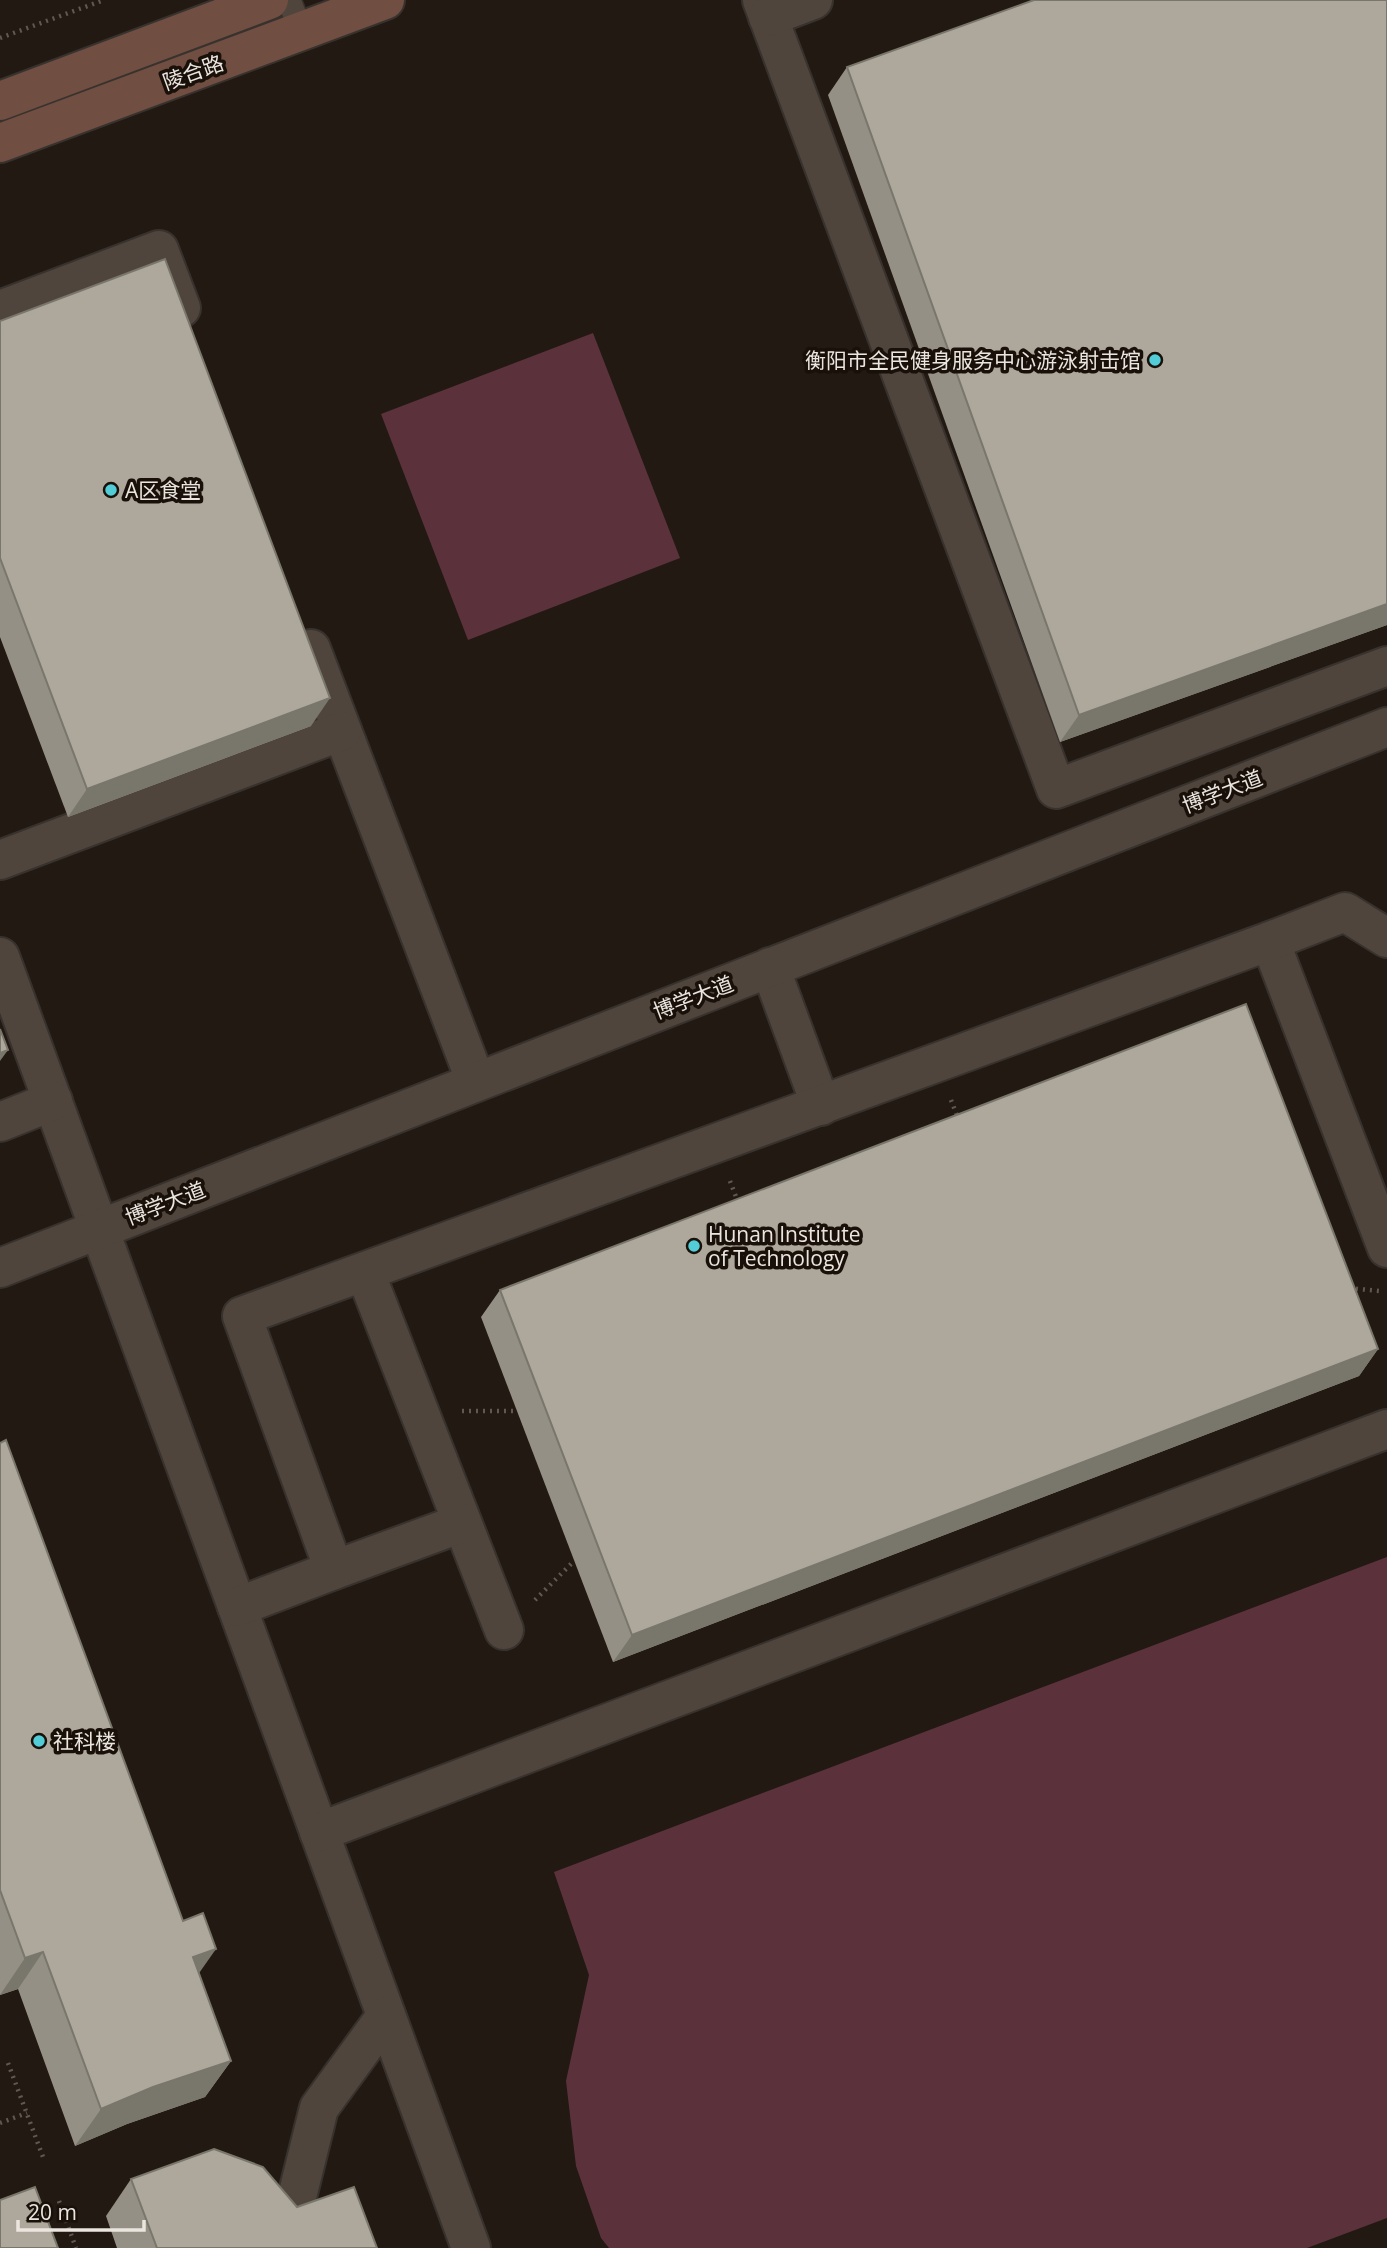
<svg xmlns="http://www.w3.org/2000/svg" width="1387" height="2248" viewBox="0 0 1387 2248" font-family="'Open Sans','Noto Sans SC',sans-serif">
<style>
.green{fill:#5b323c}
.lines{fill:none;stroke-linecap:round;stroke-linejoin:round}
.lane-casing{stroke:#38322e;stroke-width:26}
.street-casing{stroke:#38322e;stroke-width:42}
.secondary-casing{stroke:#38322e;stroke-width:42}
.path{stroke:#605851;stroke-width:4.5;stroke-dasharray:2 5;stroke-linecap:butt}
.lane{stroke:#4f453c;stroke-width:23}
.street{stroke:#4f453c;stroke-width:38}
.secondary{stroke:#704e41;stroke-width:38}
.wall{fill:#959085}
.shaded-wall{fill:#79766c}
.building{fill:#ada89b;stroke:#79766c;stroke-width:2}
.poi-dot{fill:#52ccd6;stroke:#181009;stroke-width:2.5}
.labels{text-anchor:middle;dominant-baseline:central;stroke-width:7;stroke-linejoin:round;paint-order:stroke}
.street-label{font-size:21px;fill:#ebe5e0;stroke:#181009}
.poi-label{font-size:21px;fill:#ebe5e0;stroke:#181009;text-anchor:start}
</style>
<rect width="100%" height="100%" fill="#221912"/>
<g class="green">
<path d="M 593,333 L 680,558 L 468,640 L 381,414 Z"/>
<path d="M 1387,1557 L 1387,2218 L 1307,2248 L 609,2248 L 601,2238 L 576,2166 L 566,2081 L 589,1975 L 554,1872 Z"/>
</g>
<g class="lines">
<defs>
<path id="lane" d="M 289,0 L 301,31"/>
<g id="street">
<path d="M 762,0 L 1056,789 L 1387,666"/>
<path d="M 768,17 L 813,0"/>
<path d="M 0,310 L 159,250 L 181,308"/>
<path d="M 311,649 L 476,1082"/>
<path d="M 0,860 L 342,731"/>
<path d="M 1270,941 L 1387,1248"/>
<path d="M 0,957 L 471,2248"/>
<path d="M 770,967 L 821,1106"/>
<path d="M 0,1122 L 53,1101"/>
<path d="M 0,1268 L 1387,727"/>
<path d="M 365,1272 L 504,1630"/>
<path d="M 334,1570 L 462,1523"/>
<path d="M 237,1607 L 334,1570 L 242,1316 L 1270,941 L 1345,912 L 1387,938"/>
<path d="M 319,1832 L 1387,1429"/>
<path d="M 310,2248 L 295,2205 L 319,2108 L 386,2016"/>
</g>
<g id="secondary">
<path d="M 0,101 L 269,0"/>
<path d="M 0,143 L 385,0"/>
</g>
</defs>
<use href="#lane" class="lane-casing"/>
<use href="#street" class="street-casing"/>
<use href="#secondary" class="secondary-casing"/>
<g class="path">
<path d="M 0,38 L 104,0"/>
<path d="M 951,1100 L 958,1118"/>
<path d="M 730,1181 L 738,1202"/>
<path d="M 1349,1288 L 1379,1291"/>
<path d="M 462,1411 L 517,1411"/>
<path d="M 535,1600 L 574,1561"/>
<path d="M 8,2063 L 43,2157"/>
<path d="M 0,2123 L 27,2113"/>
<path d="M 59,2201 L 76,2248"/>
</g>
<use href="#lane" class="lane"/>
<use href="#street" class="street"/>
<use href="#secondary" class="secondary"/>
</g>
<g class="wall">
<path d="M 1387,0 L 1387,625 L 1060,742 L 828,95 L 847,67 Z"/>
<path d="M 0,321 L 311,726 L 68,817 L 0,637 Z"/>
<path d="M 500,1290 L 1378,1349 L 1359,1376 L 613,1662 L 481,1317 Z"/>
<path d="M 0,1443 L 231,2061 L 205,2097 L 127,2124 L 75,2146 L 18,1989 L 0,1995 Z"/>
<path d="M 131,2179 L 297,2207 L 377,2248 L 117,2248 L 106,2216 Z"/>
</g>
<g class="shaded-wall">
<path d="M 1387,604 L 1387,625 L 1060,742 L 1079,715 Z"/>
<path d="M 330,698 L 311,726 L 68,817 L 87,789 Z"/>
<path d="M 8,1050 L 0,1061 L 0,1053 Z"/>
<path d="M 1378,1349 L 1359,1376 L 613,1662 L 632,1635 Z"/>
<path d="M 216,1949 L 190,1986 L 193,1957 Z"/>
<path d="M 43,1952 L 18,1989 L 0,1995 L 25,1958 Z"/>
<path d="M 231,2061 L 205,2097 L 127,2124 L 75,2146 L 101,2109 L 153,2087 Z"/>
</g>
<g class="building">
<path d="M 1034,0 L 1387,0 L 1387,604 L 1079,715 L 847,67 Z"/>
<path d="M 165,259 L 330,698 L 87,789 L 0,558 L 0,321 Z"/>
<path d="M 1246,1004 L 1378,1349 L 632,1635 L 500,1290 Z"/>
<path d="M 0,1029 L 8,1050 L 0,1053 Z"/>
<path d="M 6,1440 L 183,1921 L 203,1913 L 216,1949 L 193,1957 L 231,2061 L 153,2087 L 101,2109 L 43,1952 L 25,1958 L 0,1890 L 0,1443 Z"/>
<path d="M 214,2149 L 263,2167 L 297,2207 L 354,2187 L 377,2248 L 157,2248 L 131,2179 Z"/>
<path d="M 35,2187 L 58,2248 L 0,2248 L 0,2200 Z"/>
</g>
<g class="poi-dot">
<circle cx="1155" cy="360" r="7"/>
<circle cx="111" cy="490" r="7"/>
<circle cx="694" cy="1246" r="7"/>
<circle cx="39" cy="1741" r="7"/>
</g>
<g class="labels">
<g class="street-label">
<text transform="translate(193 72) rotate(-20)">陵合路</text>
<text transform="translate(1222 791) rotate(-21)">博学大道</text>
<text transform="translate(693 997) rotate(-21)">博学大道</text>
<text transform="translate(165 1203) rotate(-21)">博学大道</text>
</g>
<g class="poi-label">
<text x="1141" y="360" text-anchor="end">衡阳市全民健身服务中心游泳射击馆</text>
<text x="125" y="490">A区食堂</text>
<text x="708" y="1234">Hunan Institute<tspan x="708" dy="24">of Technology</tspan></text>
<text x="53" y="1741">社科楼</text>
</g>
</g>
<path d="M18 2220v10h126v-10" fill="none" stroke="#ebe5e0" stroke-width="3.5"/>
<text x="28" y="2220" font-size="21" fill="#ebe5e0" stroke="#181009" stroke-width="5" paint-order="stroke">20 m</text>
</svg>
